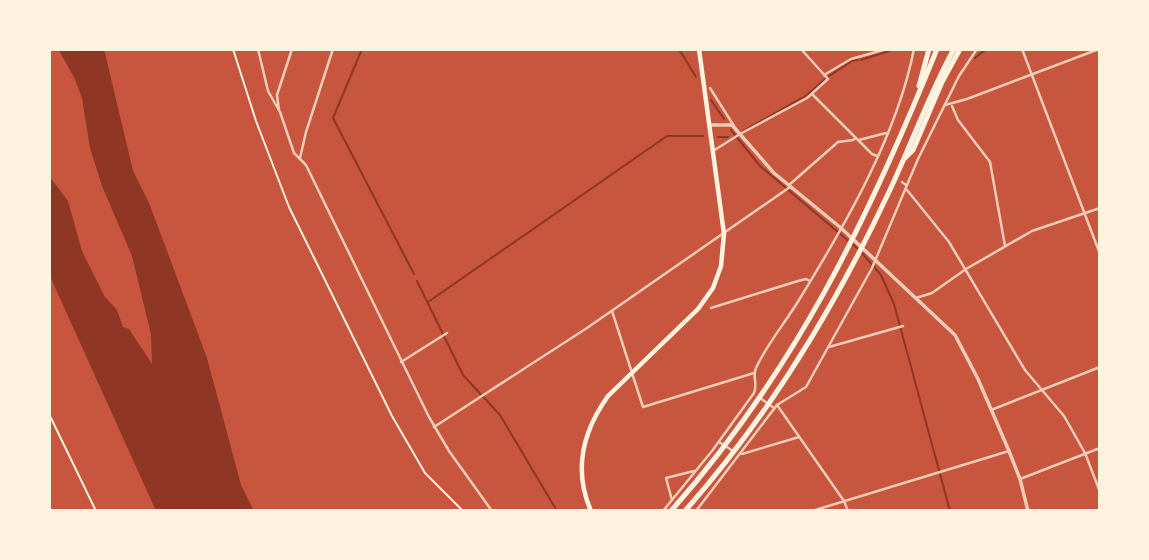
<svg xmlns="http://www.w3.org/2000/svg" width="1149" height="560" viewBox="0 0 1149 560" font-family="Inter,sans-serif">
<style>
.water{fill:#8f3625}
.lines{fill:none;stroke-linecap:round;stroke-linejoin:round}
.stream{stroke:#8f3625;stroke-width:2}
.path{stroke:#fff3e0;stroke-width:2}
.minor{stroke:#f1ccb7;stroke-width:2.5}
.tertiary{stroke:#f1ccb7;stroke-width:3.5}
.primary{stroke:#fff3e0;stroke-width:4.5}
.motorway{stroke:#fff3e0;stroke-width:5}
</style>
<rect width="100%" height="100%" fill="#c8553d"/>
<path class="water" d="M 58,49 L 104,49 L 133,171 L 149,203 L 207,358 L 241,485 L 254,511 L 156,511 L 49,274 L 49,176 L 68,201 L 82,251 L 105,297 L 117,310 L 123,327 L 129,329 L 152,364 L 151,334 L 132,256 L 102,186 L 90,148 L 82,98 L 75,79 Z"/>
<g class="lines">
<g class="stream">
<path d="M 362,49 L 333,118 L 414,274"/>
<path d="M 679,49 L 696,77"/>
<path d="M 975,58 L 986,49"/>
<path d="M 861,60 L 895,49"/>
<path d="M 829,76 L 852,61 L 858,60"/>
<path d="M 711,100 L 724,119"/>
<path d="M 731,130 L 760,166 L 858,249"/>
<path d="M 743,131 L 807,95 L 825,79"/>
<path d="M 718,137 L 728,137"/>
<path d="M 862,253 L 881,275 L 894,304 L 950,511"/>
<path d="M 417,281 L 463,375 L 500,415 L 557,511"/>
<path d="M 428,302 L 667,136 L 703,136"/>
</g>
<g class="path">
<path d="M 233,49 L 256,121 L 289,207 L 392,416 L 425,473 L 463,511"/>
<path d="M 49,414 L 96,511"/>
</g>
<g class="minor">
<path d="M 258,49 L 268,91 L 280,112 L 294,153 L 306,165 L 429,417 L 449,451 L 492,511"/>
<path d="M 1022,49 L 1100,254"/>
<path d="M 824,75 L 851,59 L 887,49"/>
<path d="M 710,88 L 734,126"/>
<path d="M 812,94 L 872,154 L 877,156"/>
<path d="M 945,105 L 967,99 L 1099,49"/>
<path d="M 952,106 L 958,120 L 990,162 L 1005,246"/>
<path d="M 279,110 L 277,95 L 292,49"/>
<path d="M 740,134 L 807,98 L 828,79 L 801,49"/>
<path d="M 859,140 L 886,133"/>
<path d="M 713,151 L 740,134"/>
<path d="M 300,158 L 306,132 L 333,49"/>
<path d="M 902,182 L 906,185"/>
<path d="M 789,185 L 838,142 L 853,140 L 856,138"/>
<path d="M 907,190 L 949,242 L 1025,370 L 1064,416 L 1085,453 L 1100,492"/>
<path d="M 916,298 L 932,293 L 966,269 L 1032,231 L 1100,208"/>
<path d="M 711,308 L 798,281 L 806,279 L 810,281"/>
<path d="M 612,311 L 643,407 L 754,373"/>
<path d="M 829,347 L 903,326"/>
<path d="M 401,362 L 447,333"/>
<path d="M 760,398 L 774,408"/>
<path d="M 777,405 L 844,501 L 848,511"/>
<path d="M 991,410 L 1100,367"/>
<path d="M 434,427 L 587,328 L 790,187"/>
<path d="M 719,442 L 733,451"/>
<path d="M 742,454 L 799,437"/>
<path d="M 1020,479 L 1100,448"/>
<path d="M 672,500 L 666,478 L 694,471"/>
<path d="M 663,511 L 712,451 L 754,393 C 758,384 752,376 756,368 C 767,344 785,323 799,300 C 845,225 897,136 914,49"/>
<path d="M 696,511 L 777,405 L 806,387 L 872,268 L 918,159 L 959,76 L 977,49"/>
<path d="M 812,511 L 1009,451"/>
</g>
<path class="tertiary" d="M 709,125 L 732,125 L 774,173 L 841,228 L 955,335 L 978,379 L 1009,451 L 1020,479 L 1028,511"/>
<path class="primary" d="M 591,511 C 573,470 583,431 608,396 L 698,309 L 713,288 L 721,266 L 724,234 L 699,49"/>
<g class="motorway">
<path d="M 919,86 L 929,49"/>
<path d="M 905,158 L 913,150 L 942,82 L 960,49"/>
<path d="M 671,511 C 795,371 868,220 937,49"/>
<path d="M 685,511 C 768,417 835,307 888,194 C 911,146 928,96 954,49"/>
</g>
</g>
<rect width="1149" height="560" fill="none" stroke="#fff3e0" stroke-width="102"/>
</svg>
